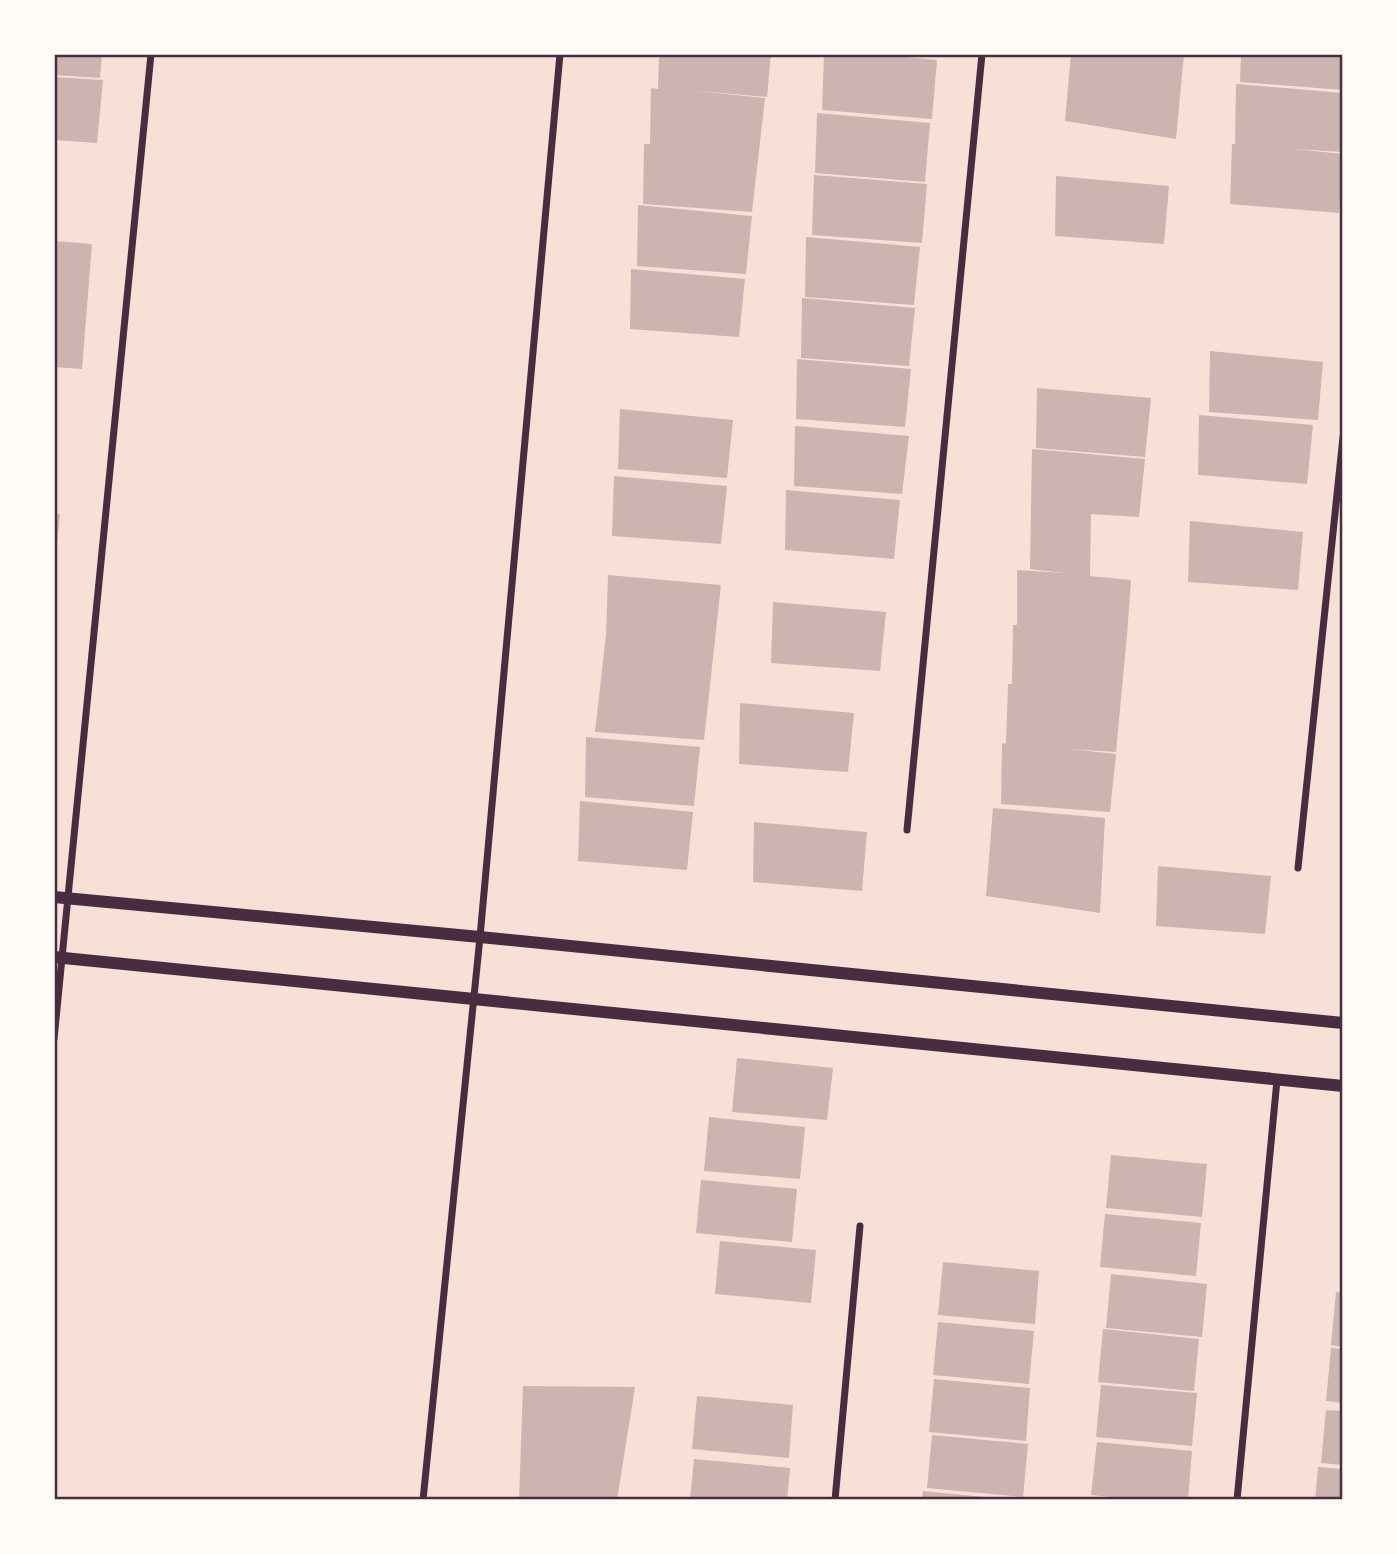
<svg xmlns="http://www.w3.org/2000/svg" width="1397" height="1554" viewBox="0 0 1397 1554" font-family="'Nunito Sans',sans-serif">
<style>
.building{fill:#ccb4b1}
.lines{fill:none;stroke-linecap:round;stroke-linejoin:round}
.minor{stroke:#4a2c40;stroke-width:7}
.tertiary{stroke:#4a2c40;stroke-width:12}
.neatline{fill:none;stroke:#4a2c40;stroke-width:2.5}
</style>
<rect width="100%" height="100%" fill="#f7e1d7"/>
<g class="building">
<path d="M 54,54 L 102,54 L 100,78 L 54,75 Z"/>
<path d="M 659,54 L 771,54 L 767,97 L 687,90 L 765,98 L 752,212 L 643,204 L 644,144 L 650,144 L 651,88 L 658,89 Z"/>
<path d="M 824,54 L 874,54 L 937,60 L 932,119 L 822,110 Z"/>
<path d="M 1071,54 L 1184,54 L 1176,139 L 1065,121 Z"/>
<path d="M 1241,54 L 1343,54 L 1343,90 L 1240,82 Z"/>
<path d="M 54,77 L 103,80 L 97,143 L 54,140 Z"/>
<path d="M 1236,84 L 1343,93 L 1343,152 L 1293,149 L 1343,154 L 1343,173 L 1339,213 L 1230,204 L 1232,144 L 1235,144 Z"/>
<path d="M 817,113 L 930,123 L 925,182 L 815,173 Z"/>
<path d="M 814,175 L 927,184 L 922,243 L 812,235 Z"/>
<path d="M 1056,176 L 1169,186 L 1164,244 L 1055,236 Z"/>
<path d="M 638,205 L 752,216 L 746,274 L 637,266 Z"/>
<path d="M 806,237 L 920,247 L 914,305 L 805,297 Z"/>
<path d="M 54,241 L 92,244 L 82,369 L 54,367 Z"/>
<path d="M 631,269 L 745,279 L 739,337 L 630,329 Z"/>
<path d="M 802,298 L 915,308 L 909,366 L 801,358 Z"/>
<path d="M 1210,351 L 1323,362 L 1318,420 L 1209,412 Z"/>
<path d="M 797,359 L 911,369 L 905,427 L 796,419 Z"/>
<path d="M 1037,388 L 1151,398 L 1145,457 L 1036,448 Z"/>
<path d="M 620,409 L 733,420 L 727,478 L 618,469 Z"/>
<path d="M 1199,415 L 1313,425 L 1307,484 L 1198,475 Z"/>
<path d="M 795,426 L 909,436 L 902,494 L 794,486 Z"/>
<path d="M 1032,449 L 1145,459 L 1139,517 L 1091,514 L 1090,576 L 1131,580 L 1127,635 L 1116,752 L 1070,749 L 1116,754 L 1110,812 L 1001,804 L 1002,743 L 1006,744 L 1008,684 L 1012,684 L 1013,625 L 1017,625 L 1017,570 L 1065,573 L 1030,569 Z"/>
<path d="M 614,476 L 727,486 L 721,544 L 612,536 Z"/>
<path d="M 786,490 L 900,500 L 894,559 L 785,550 Z"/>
<path d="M 54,513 L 60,514 L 56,557 L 54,557 Z"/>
<path d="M 1190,521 L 1303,532 L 1298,590 L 1188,582 Z"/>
<path d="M 608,575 L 721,585 L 704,740 L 595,732 L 606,635 Z"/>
<path d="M 773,602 L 886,612 L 880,671 L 771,663 Z"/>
<path d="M 740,703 L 854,713 L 848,772 L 739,764 Z"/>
<path d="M 586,737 L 700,747 L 694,806 L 585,797 Z"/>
<path d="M 580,801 L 693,812 L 687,870 L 578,861 Z"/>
<path d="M 993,808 L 1105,818 L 1100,913 L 986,896 Z"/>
<path d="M 754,822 L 867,832 L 862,891 L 753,882 Z"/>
<path d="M 1158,866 L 1271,876 L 1265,934 L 1156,926 Z"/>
<path d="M 737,1058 L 833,1068 L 827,1120 L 732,1112 Z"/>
<path d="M 709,1117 L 805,1127 L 800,1179 L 704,1171 Z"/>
<path d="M 1111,1155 L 1207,1164 L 1202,1217 L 1106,1208 Z"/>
<path d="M 701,1180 L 797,1189 L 792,1242 L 696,1233 Z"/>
<path d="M 1105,1214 L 1201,1223 L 1196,1276 L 1100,1267 Z"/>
<path d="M 720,1241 L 816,1250 L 811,1303 L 715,1294 Z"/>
<path d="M 943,1262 L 1039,1271 L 1035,1324 L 938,1315 Z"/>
<path d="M 1111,1274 L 1207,1284 L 1202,1337 L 1106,1328 Z"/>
<path d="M 1336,1292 L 1343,1293 L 1343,1347 L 1331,1345 Z"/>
<path d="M 938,1322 L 1034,1331 L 1029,1384 L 933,1375 Z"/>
<path d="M 1103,1329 L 1199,1339 L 1194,1391 L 1098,1382 Z"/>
<path d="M 1331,1348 L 1343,1349 L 1343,1403 L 1326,1401 Z"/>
<path d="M 934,1379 L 1030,1388 L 1026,1441 L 929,1432 Z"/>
<path d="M 1101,1385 L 1197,1393 L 1192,1446 L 1096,1437 Z"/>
<path d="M 523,1386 L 635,1387 L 617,1500 L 519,1500 Z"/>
<path d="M 697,1396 L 793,1405 L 789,1458 L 692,1449 Z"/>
<path d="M 1326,1410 L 1343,1411 L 1343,1465 L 1321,1463 Z"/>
<path d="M 932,1435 L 1028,1444 L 1023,1497 L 927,1488 Z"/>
<path d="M 1097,1442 L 1192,1451 L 1188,1500 L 1142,1500 L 1091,1495 Z"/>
<path d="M 694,1459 L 790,1468 L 787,1500 L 690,1500 Z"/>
<path d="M 1318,1467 L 1343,1469 L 1343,1500 L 1315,1500 Z"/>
<path d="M 923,1491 L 994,1498 L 994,1500 L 922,1500 Z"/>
</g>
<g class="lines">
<g class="minor">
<path d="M 907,830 L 982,54"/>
<path d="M 1298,868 L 1343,437"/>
<path d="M 54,1039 L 151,54"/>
<path d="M 423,1500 L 480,937 L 560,54"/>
<path d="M 835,1500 L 860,1226"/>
<path d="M 1237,1500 L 1277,1080"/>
</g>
<g class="tertiary">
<path d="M 54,897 L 480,937 L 1343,1023"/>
<path d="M 54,957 L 1343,1086"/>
</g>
</g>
<rect width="1397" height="1554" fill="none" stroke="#fffaf5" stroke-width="112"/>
<rect x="56" y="56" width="1285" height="1442" class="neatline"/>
</svg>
